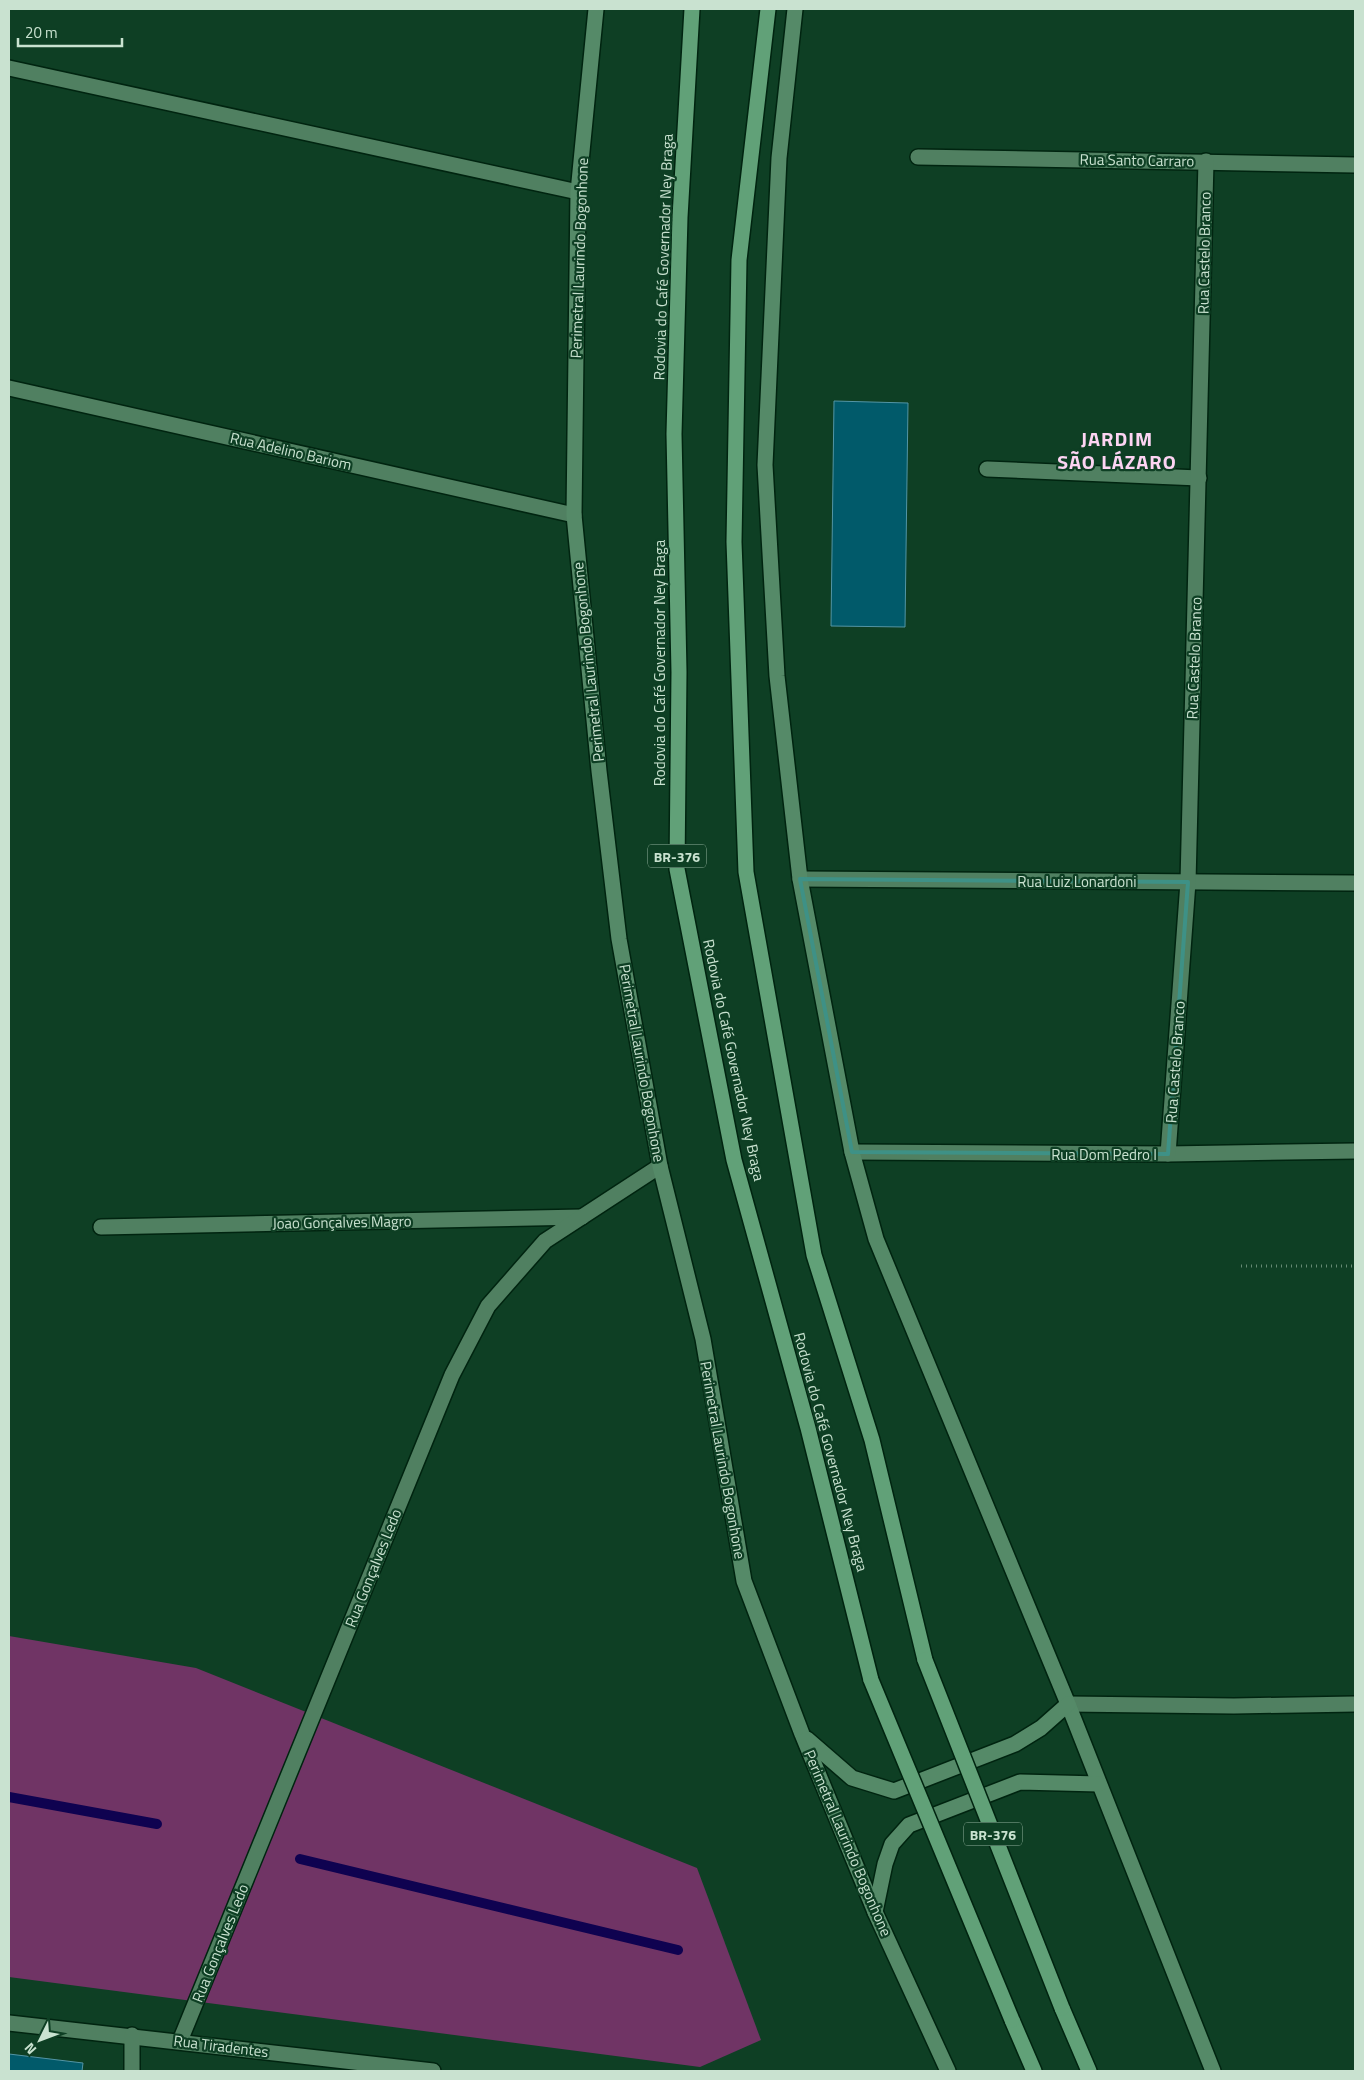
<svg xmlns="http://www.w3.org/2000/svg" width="1364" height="2080" viewBox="0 0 1364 2080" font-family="'Titillium Web',sans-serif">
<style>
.green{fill:#703465}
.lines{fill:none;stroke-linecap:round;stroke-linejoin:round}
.stream{stroke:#0f0250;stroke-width:10}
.building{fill:#015a6a;stroke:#5395a5}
.lane-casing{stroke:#002410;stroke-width:18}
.street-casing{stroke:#002410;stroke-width:18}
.secondary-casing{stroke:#002410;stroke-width:18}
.highway-casing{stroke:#002410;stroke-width:18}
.path{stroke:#648a73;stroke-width:3;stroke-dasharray:1 4;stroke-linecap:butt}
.lane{stroke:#508061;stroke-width:15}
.street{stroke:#508061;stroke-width:15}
.secondary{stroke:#558a68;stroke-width:15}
.highway{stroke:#61a178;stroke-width:15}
.highway-bridge-casing{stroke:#002410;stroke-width:18;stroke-linecap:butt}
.highway-bridge{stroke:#61a178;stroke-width:15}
.marked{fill:none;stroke:#3e9186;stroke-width:4;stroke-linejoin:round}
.labels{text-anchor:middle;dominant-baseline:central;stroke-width:4.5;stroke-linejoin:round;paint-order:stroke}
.shield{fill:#0e3f24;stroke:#91b19c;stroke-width:1}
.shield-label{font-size:14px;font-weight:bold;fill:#c9e2d0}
.street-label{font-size:15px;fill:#c9e2d0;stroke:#0e3f24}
.district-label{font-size:20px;font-weight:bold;letter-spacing:1px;fill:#fdd4f3;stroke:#0e3f24}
</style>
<rect width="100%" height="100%" fill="#0e3f24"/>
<path class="green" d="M 9,1636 L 196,1668 L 697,1868 L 761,2040 L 700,2067 L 9,1977 Z"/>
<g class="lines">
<g class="stream">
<path d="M 9,1797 L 157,1824"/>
<path d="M 300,1859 L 678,1950"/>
</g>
</g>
<g class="building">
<path d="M 834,401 L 908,403 L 905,627 L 831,626 Z"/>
<path d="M 9,2054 L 83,2063 L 82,2071 L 9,2071 Z"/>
</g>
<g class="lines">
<defs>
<path id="lane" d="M 987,469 L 1199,478"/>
<g id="street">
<path d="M 9,68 L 578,192"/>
<path d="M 918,157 L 1355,165"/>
<path d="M 9,388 L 574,515"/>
<path d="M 800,879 L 1355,883"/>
<path d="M 852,1152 L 1168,1154 L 1355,1151"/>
<path d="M 1168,1154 L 1188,882 L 1206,161"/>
<path d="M 101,1227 L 582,1217"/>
<path d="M 1068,1704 L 1234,1706 L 1355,1704"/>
<path d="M 9,2023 L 433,2071"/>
<path d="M 180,2041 L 452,1375 L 488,1306 L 545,1241 L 660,1166"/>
<path d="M 132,2071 L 132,2035"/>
</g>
<g id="secondary">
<path d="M 596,9 L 578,192 L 574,515 L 599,771 L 619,939 L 660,1166 L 703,1339 L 744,1581 L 802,1734 L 875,1912 L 948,2071"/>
<path d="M 795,9 L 779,158 L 765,465 L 777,676 L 800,879 L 852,1152 L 876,1239 L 1068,1704 L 1213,2071"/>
<path d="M 807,1739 L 852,1778 L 894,1791 L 1015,1744 L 1041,1728 L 1068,1704"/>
<path d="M 875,1912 L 885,1864 L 892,1844 L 909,1825 L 1020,1782 L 1099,1784"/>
</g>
<g id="highway">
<path d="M 692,9 L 680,217 L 674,434 L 679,672 L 677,869 L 734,1160 L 808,1428 L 871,1680"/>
<path d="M 768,9 L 739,260 L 734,542 L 746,872 L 814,1255 L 872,1440 L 925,1660"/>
<path d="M 1062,2008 L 1089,2071"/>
<path d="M 1012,2020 L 1034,2071"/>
</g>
</defs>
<use href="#lane" class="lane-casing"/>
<use href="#street" class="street-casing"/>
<use href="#secondary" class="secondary-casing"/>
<use href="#highway" class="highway-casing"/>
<path class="path" d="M 1241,1266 L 1355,1266"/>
<use href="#lane" class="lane"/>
<use href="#street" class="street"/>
<use href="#secondary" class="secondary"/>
<use href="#highway" class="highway"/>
<defs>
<g id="highway-bridge">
<path d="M 925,1660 L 1062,2008"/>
<path d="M 871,1680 L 1012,2020"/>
</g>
</defs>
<use href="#highway-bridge" class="highway-bridge-casing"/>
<use href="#highway-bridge" class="highway-bridge"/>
</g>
<path class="marked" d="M 800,879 L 1188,882 L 1168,1154 L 852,1152 Z"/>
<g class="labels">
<g class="shield">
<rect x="648" y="844.5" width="58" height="23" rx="4"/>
<rect x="964" y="1822.5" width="58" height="23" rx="4"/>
</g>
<g class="shield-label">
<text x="677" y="856">BR-376</text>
<text x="993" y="1834">BR-376</text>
</g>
<g class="street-label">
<text transform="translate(1137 160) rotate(1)">Rua Santo Carraro</text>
<text transform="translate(1204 253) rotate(-89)">Rua Castelo Branco</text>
<text transform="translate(663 257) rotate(-88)">Rodovia do Café Governador Ney Braga</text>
<text transform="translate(579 258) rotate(-88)">Perimetral Laurindo Bogonhone</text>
<text transform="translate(291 451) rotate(13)">Rua Adelino Bariom</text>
<text transform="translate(1194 658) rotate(-88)">Rua Castelo Branco</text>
<text transform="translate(588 662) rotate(-96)">Perimetral Laurindo Bogonhone</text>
<text transform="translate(659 663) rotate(-90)">Rodovia do Café Governador Ney Braga</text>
<text x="1077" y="881">Rua Luiz Lonardoni</text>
<text transform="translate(734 1060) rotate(78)">Rodovia do Café Governador Ney Braga</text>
<text transform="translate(1175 1062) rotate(-86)">Rua Castelo Branco</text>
<text transform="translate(642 1063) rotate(80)">Perimetral Laurindo Bogonhone</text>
<text x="1104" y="1154">Rua Dom Pedro I</text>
<text transform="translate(342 1222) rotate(-1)">Joao Gonçalves Magro</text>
<text transform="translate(831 1452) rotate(75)">Rodovia do Café Governador Ney Braga</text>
<text transform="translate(723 1460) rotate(80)">Perimetral Laurindo Bogonhone</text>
<text transform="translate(373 1568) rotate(-68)">Rua Gonçalves Ledo</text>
<text transform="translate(848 1843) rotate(67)">Perimetral Laurindo Bogonhone</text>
<text transform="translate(220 1943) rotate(-68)">Rua Gonçalves Ledo</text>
<text transform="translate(221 2046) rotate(7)">Rua Tiradentes</text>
</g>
<g class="district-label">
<text x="1117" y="438">JARDIM<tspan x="1117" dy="23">SÃO LÁZARO</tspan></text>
</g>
</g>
<rect width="1364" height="2080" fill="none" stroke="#c9e2d0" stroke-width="20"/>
<g transform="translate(40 2040) rotate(228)" stroke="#0e3f24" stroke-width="4" paint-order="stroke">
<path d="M0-4L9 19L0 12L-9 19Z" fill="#c9e2d0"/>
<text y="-8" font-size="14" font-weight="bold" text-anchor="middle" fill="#c9e2d0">N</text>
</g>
<path d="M18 38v8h104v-8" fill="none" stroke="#c9e2d0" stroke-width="2.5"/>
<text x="25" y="38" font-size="15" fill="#c9e2d0" stroke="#0e3f24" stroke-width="4" paint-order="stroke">20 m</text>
</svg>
